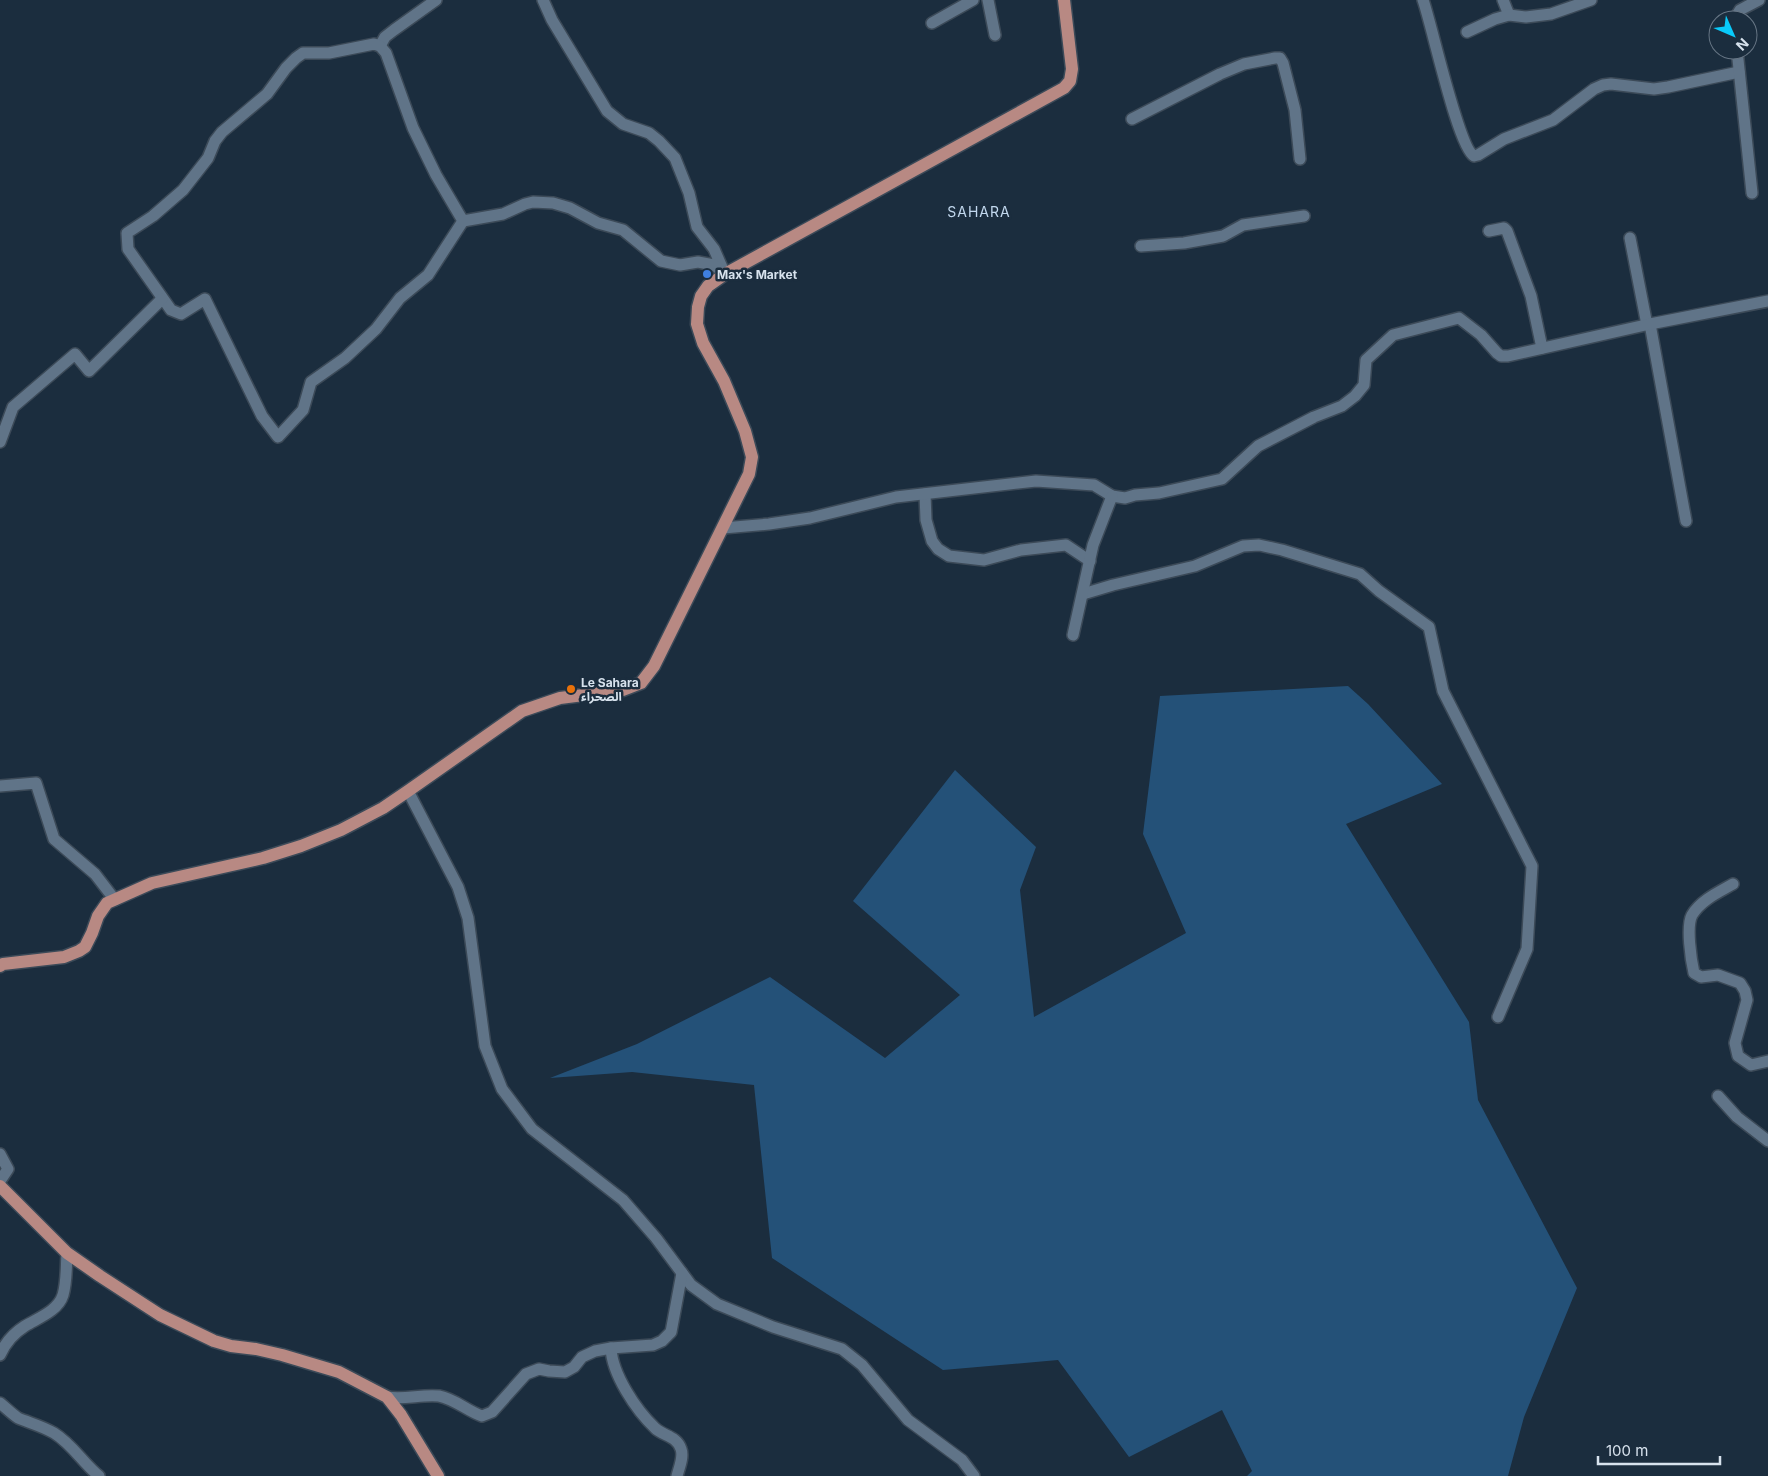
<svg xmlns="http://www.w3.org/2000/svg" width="1768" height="1476" viewBox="0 0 1768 1476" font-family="Inter,'Noto Sans Arabic',sans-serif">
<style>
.green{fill:#245178}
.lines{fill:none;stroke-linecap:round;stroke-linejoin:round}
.minor-casing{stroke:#3c4a58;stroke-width:14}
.major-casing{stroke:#3c4a58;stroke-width:15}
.minor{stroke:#607488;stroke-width:11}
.major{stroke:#b88983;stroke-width:12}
.shop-dot{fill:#3f7fe0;stroke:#1b2d3e;stroke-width:2}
.food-dot{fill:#e8710a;stroke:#1b2d3e;stroke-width:2}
.labels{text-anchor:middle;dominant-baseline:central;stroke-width:5;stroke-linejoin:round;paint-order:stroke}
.poi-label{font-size:12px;font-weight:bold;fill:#d7e2ed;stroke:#1b2d3e;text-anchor:start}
.neighbourhood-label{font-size:14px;letter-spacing:1px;fill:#c2d8ee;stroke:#1b2d3e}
</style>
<rect width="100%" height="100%" fill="#1b2d3e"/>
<path class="green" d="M 1348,686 L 1368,704 L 1442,784 L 1346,824 L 1469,1022 L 1478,1100 L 1577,1288 L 1524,1417 L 1508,1476 L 1247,1476 L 1252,1471 L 1222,1410 L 1129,1457 L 1058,1360 L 943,1370 L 772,1258 L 754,1085 L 632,1072 L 550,1078 L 637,1044 L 770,977 L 885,1058 L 960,995 L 853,901 L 955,770 L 1036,847 L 1020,890 L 1034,1017 L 1186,933 L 1143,834 L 1160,696 Z"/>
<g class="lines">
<defs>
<g id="minor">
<path d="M 543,0 L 552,20 L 607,111 L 623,124 L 649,133 L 659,141 L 675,158 L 689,193 L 697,227 L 714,249 L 724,272"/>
<path d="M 988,0 L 995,35"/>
<path d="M 1423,0 C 1432,25 1458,147 1474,156 L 1478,155 L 1504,139 L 1553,120 L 1594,89 L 1603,85 L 1611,84 L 1654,89 L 1668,87 L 1739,72"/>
<path d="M 1503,0 L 1509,15"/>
<path d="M 1734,20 L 1740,10 L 1759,0"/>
<path d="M 932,23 L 973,0"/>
<path d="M 1467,32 L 1495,19 L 1509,15 L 1526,17 L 1551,14 L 1591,0"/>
<path d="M 380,46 L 385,37 L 394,30 L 436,0"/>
<path d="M 1737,50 L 1752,193"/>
<path d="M 1132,119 L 1220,74 L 1244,64 L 1275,58 L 1280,58 L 1283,63 L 1295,110 L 1300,159"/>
<path d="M 463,221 L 436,175 L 413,128 L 386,53 L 380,46 L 374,44 L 329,53 L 303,53 L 296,58 L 286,68 L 267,94 L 222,132 L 215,141 L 208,158 L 183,190 L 153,216 L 127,233 L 128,249 L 171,310 L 181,314 L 205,299 L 262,416 L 278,437 L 303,410 L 311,382 L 345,358 L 376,329 L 400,298 L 428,275 L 463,221 L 503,214 L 525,204 L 533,202 L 553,203 L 570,208 L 598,223 L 623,230 L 661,261 L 680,265 L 698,262 L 714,265 L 725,274"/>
<path d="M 1489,231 L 1504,228 L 1507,231 L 1531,296 L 1542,348"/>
<path d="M 1630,238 L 1647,325"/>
<path d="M 1141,246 L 1184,243 L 1223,236 L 1243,225 L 1304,216"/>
<path d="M 1650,324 L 1686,521"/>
<path d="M 0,442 L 13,407 L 75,354 L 89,371 L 162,299"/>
<path d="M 925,494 L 926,520 L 932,541 L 938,549 L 949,556 L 984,560 L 1021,550 L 1066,545 L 1090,561"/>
<path d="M 723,528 L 769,524 L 810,518 L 896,497 L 1036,481 L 1094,485 L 1112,496 L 1125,498 L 1135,495 L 1159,493 L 1222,479 L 1258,446 L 1314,417 L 1342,406 L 1355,396 L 1364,385 L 1366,360 L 1393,335 L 1459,318 L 1481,335 L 1497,353 L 1501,356 L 1508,356 L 1650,324 L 1768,301"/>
<path d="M 1083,594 L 1113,585 L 1195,566 L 1243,546 L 1259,545 L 1282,550 L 1360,574 L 1379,591 L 1429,627 L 1443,691 L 1532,866 L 1527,949 L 1498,1017"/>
<path d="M 1073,635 L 1093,545 L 1112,496"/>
<path d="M 0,786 L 36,783 L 54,839 L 95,874 L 115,900"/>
<path d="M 408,791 L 458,887 L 468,918 L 485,1046 L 502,1089 L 532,1129 L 623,1200 L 656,1238 L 691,1285 L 717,1304 L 773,1327 L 842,1349 L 862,1365 L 908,1420 L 962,1460 L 974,1476"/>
<path d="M 1733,884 C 1719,892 1701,900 1692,915 C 1686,926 1691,960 1694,973 L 1701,977 L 1718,975 L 1740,983 L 1745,991 L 1747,1000 L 1735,1043 L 1738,1056 L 1751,1065 L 1768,1061"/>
<path d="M 1718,1096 L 1737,1117 L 1768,1141"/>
<path d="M 0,1154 L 8,1169 L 0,1181"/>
<path d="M 611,1348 C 612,1374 636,1410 655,1428 C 663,1436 677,1436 681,1449 C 684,1457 679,1468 677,1476"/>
<path d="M 0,1355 C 5,1343 14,1333 25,1326 C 38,1318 58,1311 63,1295 C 67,1281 66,1267 67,1253"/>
<path d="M 387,1397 C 405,1400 422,1394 439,1396 C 455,1399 467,1411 482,1416 L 492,1412 L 526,1374 L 539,1369 L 549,1371 L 565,1372 L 574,1367 L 582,1357 L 595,1351 L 611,1348 L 653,1345 L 662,1341 L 671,1332 L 682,1273"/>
<path d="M 0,1403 C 6,1408 12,1414 18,1418 C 30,1423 42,1426 54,1433 C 72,1444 83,1463 99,1476"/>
</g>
<g id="major">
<path d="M 0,966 L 3,964 L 64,957 L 79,951 L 85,947 L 92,933 L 98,916 L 107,903 L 152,883 L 263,858 L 301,846 L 341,830 L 383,808 L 408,791 L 522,711 L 560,698 L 623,690 L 641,683 L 654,666 L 749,474 L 752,457 L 745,431 L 724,381 L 703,343 L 697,324 L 698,307 L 701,296 L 708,286 L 725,274 L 1064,88 L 1070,81 L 1072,69 L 1064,0"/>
<path d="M 0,1186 L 67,1253 L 100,1276 L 160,1315 L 214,1341 L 231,1346 L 256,1349 L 282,1355 L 339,1372 L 387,1397 L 401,1415 L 438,1476"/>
</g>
</defs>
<use href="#minor" class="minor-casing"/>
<use href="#major" class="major-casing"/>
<use href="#minor" class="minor"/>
<use href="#major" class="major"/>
</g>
<circle class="shop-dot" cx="707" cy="274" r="5"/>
<circle class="food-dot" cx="571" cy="689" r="5"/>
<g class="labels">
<g class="poi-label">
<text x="717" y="274">Max's Market</text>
<text x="581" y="682">Le Sahara<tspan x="581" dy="14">الصحراء</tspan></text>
</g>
<g class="neighbourhood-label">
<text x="979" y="211">SAHARA</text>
</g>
</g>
<g transform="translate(1733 35) rotate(135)"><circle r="24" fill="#1b2d3e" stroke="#667584"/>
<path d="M0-4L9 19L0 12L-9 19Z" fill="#09cafa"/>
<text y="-8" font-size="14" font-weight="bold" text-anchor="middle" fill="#d7e2ed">N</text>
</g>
<path d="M1598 1456v8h122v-8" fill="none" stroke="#d7e2ed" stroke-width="2.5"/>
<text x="1606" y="1456" font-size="15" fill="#d7e2ed" stroke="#1b2d3e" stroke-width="4" paint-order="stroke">100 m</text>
</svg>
